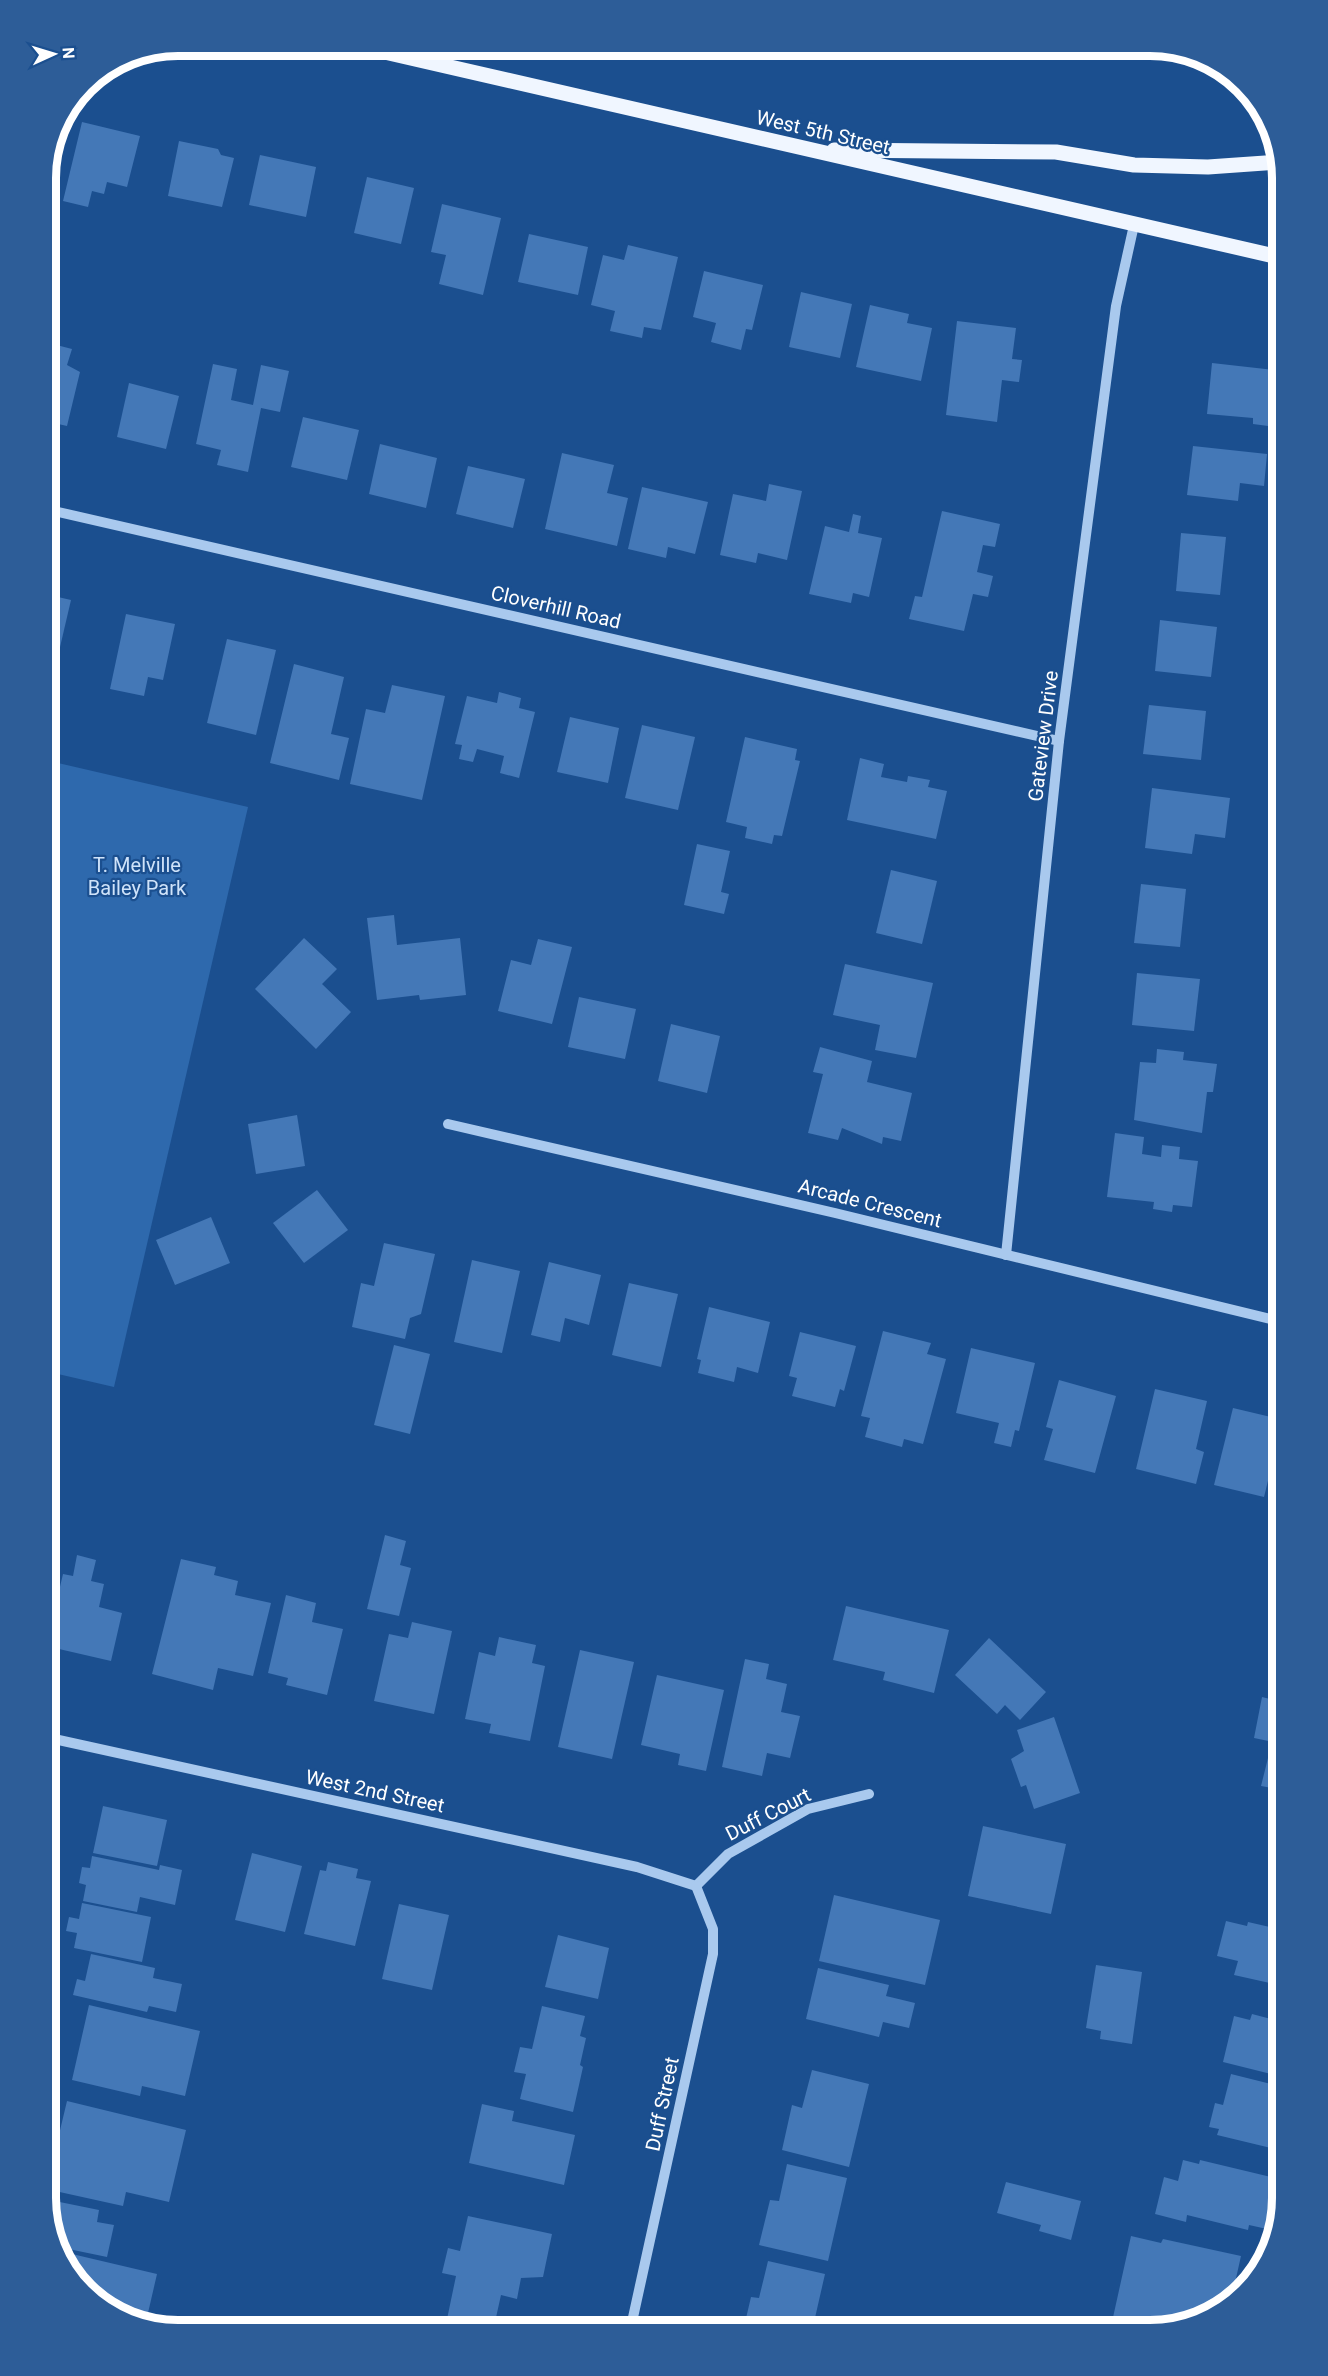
<svg xmlns="http://www.w3.org/2000/svg" width="1328" height="2376" viewBox="0 0 1328 2376" font-family="Roboto,sans-serif">
<style>
.green{fill:#2e69ad}
.building{fill:#4478b7}
.lines{fill:none;stroke-linecap:round;stroke-linejoin:round}
.minor{stroke:#a9c9ee;stroke-width:10}
.major{stroke:#f0f6ff;stroke-width:15}
.labels{text-anchor:middle;dominant-baseline:central;stroke-width:4.5;stroke-linejoin:round;paint-order:stroke}
.street-label{font-size:20px;fill:#fff;stroke:#1b4f8f}
.park-label{font-size:20px;fill:#cfe3fa;stroke:#1b4f8f}
.rim{fill:none;stroke:#fff;stroke-width:8}
</style>
<rect width="100%" height="100%" fill="#1b4f8f"/>
<path class="green" d="M 45,760 L 248,807 L 114,1387 L 45,1371 Z"/>
<g class="building">
<path d="M 82,122 L 140,136 L 127,187 L 107,182 L 104,194 L 92,191 L 88,207 L 63,201 Z"/>
<path d="M 179,141 L 218,149 L 221,155 L 234,158 L 222,207 L 168,196 Z"/>
<path d="M 260,155 L 316,167 L 306,217 L 249,205 Z"/>
<path d="M 367,177 L 414,188 L 401,244 L 354,233 Z"/>
<path d="M 442,204 L 501,218 L 483,295 L 439,284 L 446,255 L 431,252 Z"/>
<path d="M 529,234 L 588,247 L 578,295 L 518,282 Z"/>
<path d="M 628,245 L 678,257 L 661,330 L 644,327 L 642,338 L 610,331 L 615,311 L 591,305 L 603,255 L 624,260 Z"/>
<path d="M 704,271 L 763,285 L 752,330 L 746,329 L 741,350 L 711,342 L 716,323 L 693,317 Z"/>
<path d="M 801,292 L 852,304 L 840,358 L 789,347 Z"/>
<path d="M 870,305 L 909,314 L 907,323 L 932,328 L 921,381 L 856,367 Z"/>
<path d="M 957,321 L 1016,328 L 1012,359 L 1022,360 L 1019,382 L 1002,380 L 997,422 L 946,415 Z"/>
<path d="M 45,342 L 72,349 L 67,365 L 80,372 L 67,426 L 45,421 Z"/>
<path d="M 1212,363 L 1283,371 L 1283,428 L 1253,424 L 1253,418 L 1207,414 Z"/>
<path d="M 213,364 L 237,369 L 231,400 L 253,405 L 261,365 L 289,371 L 280,412 L 261,408 L 248,472 L 217,465 L 221,450 L 196,444 Z"/>
<path d="M 129,383 L 179,396 L 166,449 L 117,437 Z"/>
<path d="M 303,417 L 359,430 L 347,480 L 291,467 Z"/>
<path d="M 380,444 L 437,458 L 426,508 L 369,494 Z"/>
<path d="M 1193,446 L 1267,454 L 1264,486 L 1240,483 L 1238,501 L 1187,495 Z"/>
<path d="M 562,453 L 614,465 L 607,493 L 628,498 L 617,546 L 545,529 Z"/>
<path d="M 468,466 L 525,479 L 513,528 L 456,514 Z"/>
<path d="M 769,484 L 802,491 L 787,560 L 758,553 L 756,563 L 720,555 L 733,494 L 766,501 Z"/>
<path d="M 642,487 L 708,502 L 695,554 L 668,547 L 666,558 L 628,549 Z"/>
<path d="M 942,511 L 1000,524 L 995,547 L 983,545 L 977,572 L 993,576 L 988,597 L 973,594 L 964,631 L 909,619 L 915,596 L 922,597 Z"/>
<path d="M 853,514 L 861,516 L 858,533 L 882,538 L 869,597 L 853,593 L 851,603 L 809,594 L 825,526 L 849,532 Z"/>
<path d="M 1181,533 L 1226,537 L 1220,595 L 1176,591 Z"/>
<path d="M 45,594 L 71,600 L 50,690 L 45,689 Z"/>
<path d="M 126,614 L 175,624 L 163,680 L 148,677 L 144,696 L 110,689 Z"/>
<path d="M 1160,620 L 1217,627 L 1211,677 L 1155,671 Z"/>
<path d="M 227,639 L 276,650 L 256,735 L 207,723 Z"/>
<path d="M 294,664 L 344,677 L 331,734 L 349,738 L 339,780 L 270,763 Z"/>
<path d="M 392,685 L 445,696 L 422,800 L 350,784 L 366,709 L 385,713 Z"/>
<path d="M 499,692 L 521,698 L 519,708 L 535,712 L 519,778 L 500,773 L 504,756 L 477,749 L 473,762 L 459,759 L 462,745 L 455,744 L 467,696 L 497,703 Z"/>
<path d="M 1149,705 L 1206,711 L 1201,760 L 1143,754 Z"/>
<path d="M 570,717 L 619,728 L 608,783 L 557,772 Z"/>
<path d="M 642,725 L 695,737 L 678,810 L 625,798 Z"/>
<path d="M 745,737 L 797,749 L 795,760 L 800,761 L 782,836 L 774,835 L 772,844 L 745,838 L 747,827 L 726,822 Z"/>
<path d="M 860,758 L 884,764 L 881,777 L 907,782 L 908,776 L 930,780 L 928,787 L 947,791 L 936,839 L 847,820 Z"/>
<path d="M 1152,788 L 1230,798 L 1225,838 L 1195,834 L 1192,854 L 1145,848 Z"/>
<path d="M 697,844 L 730,851 L 721,892 L 729,894 L 724,914 L 684,905 Z"/>
<path d="M 891,870 L 937,881 L 922,944 L 876,933 Z"/>
<path d="M 1141,884 L 1186,889 L 1180,947 L 1134,943 Z"/>
<path d="M 394,915 L 397,945 L 460,938 L 466,995 L 420,1000 L 419,995 L 377,1000 L 367,918 Z"/>
<path d="M 304,938 L 337,969 L 322,984 L 351,1012 L 316,1049 L 255,989 Z"/>
<path d="M 538,939 L 572,947 L 552,1024 L 498,1011 L 511,960 L 531,965 Z"/>
<path d="M 845,964 L 933,983 L 916,1058 L 875,1050 L 880,1025 L 833,1015 Z"/>
<path d="M 1137,973 L 1200,979 L 1194,1031 L 1132,1025 Z"/>
<path d="M 579,997 L 636,1009 L 625,1059 L 568,1047 Z"/>
<path d="M 671,1024 L 720,1036 L 707,1093 L 658,1081 Z"/>
<path d="M 820,1047 L 872,1061 L 867,1082 L 912,1093 L 901,1141 L 883,1137 L 882,1144 L 842,1128 L 838,1140 L 808,1133 L 823,1074 L 813,1072 Z"/>
<path d="M 1157,1049 L 1184,1052 L 1183,1060 L 1217,1064 L 1213,1092 L 1207,1092 L 1202,1133 L 1134,1120 L 1140,1062 L 1156,1063 Z"/>
<path d="M 297,1115 L 305,1166 L 256,1174 L 248,1124 Z"/>
<path d="M 1115,1133 L 1144,1137 L 1142,1154 L 1161,1157 L 1162,1145 L 1180,1147 L 1179,1159 L 1198,1161 L 1192,1207 L 1173,1205 L 1172,1212 L 1153,1209 L 1154,1202 L 1107,1197 Z"/>
<path d="M 317,1190 L 348,1230 L 304,1263 L 273,1223 Z"/>
<path d="M 211,1217 L 230,1263 L 175,1285 L 156,1240 Z"/>
<path d="M 384,1243 L 435,1254 L 421,1314 L 410,1318 L 405,1339 L 352,1327 L 361,1283 L 374,1286 Z"/>
<path d="M 472,1260 L 520,1271 L 502,1353 L 454,1342 Z"/>
<path d="M 549,1262 L 601,1275 L 589,1325 L 565,1318 L 560,1342 L 531,1335 Z"/>
<path d="M 629,1283 L 678,1294 L 661,1367 L 612,1355 Z"/>
<path d="M 709,1307 L 770,1322 L 758,1373 L 737,1367 L 734,1382 L 698,1373 L 701,1360 L 697,1359 Z"/>
<path d="M 883,1331 L 931,1343 L 927,1354 L 946,1359 L 923,1444 L 904,1439 L 902,1447 L 865,1437 L 870,1418 L 861,1416 Z"/>
<path d="M 800,1332 L 856,1346 L 844,1391 L 840,1389 L 835,1407 L 792,1396 L 797,1378 L 789,1376 Z"/>
<path d="M 394,1345 L 430,1354 L 410,1434 L 374,1425 Z"/>
<path d="M 971,1348 L 1035,1363 L 1019,1431 L 1015,1430 L 1011,1447 L 994,1443 L 999,1423 L 956,1413 Z"/>
<path d="M 1059,1380 L 1116,1396 L 1095,1473 L 1044,1460 L 1053,1429 L 1046,1427 Z"/>
<path d="M 1155,1389 L 1207,1401 L 1196,1449 L 1204,1452 L 1196,1484 L 1136,1469 Z"/>
<path d="M 1233,1408 L 1283,1420 L 1264,1497 L 1214,1485 Z"/>
<path d="M 45,1514 L 59,1517 L 46,1581 L 45,1581 Z"/>
<path d="M 385,1535 L 406,1541 L 400,1565 L 411,1568 L 399,1616 L 367,1609 Z"/>
<path d="M 77,1555 L 96,1560 L 91,1581 L 104,1584 L 99,1607 L 122,1613 L 111,1661 L 46,1646 L 63,1574 L 73,1576 Z"/>
<path d="M 181,1559 L 216,1567 L 214,1575 L 238,1581 L 235,1595 L 271,1603 L 253,1676 L 218,1668 L 213,1690 L 152,1674 Z"/>
<path d="M 286,1595 L 316,1603 L 312,1622 L 343,1629 L 327,1695 L 286,1685 L 288,1678 L 268,1673 Z"/>
<path d="M 846,1606 L 949,1630 L 934,1693 L 883,1680 L 885,1672 L 833,1660 Z"/>
<path d="M 412,1622 L 452,1631 L 434,1714 L 374,1701 L 389,1634 L 408,1638 Z"/>
<path d="M 499,1637 L 536,1645 L 532,1663 L 545,1666 L 530,1741 L 489,1733 L 491,1724 L 465,1719 L 479,1652 L 495,1656 Z"/>
<path d="M 989,1638 L 1046,1692 L 1020,1720 L 1005,1705 L 997,1714 L 955,1675 Z"/>
<path d="M 580,1650 L 634,1662 L 612,1759 L 558,1747 Z"/>
<path d="M 745,1659 L 769,1664 L 766,1679 L 787,1684 L 781,1712 L 800,1716 L 790,1758 L 767,1753 L 762,1776 L 722,1767 Z"/>
<path d="M 657,1675 L 724,1690 L 706,1771 L 678,1765 L 680,1754 L 641,1745 Z"/>
<path d="M 1278,1681 L 1283,1682 L 1283,1744 L 1254,1738 L 1262,1697 L 1274,1700 Z"/>
<path d="M 1054,1717 L 1080,1793 L 1034,1809 L 1026,1785 L 1021,1787 L 1011,1759 L 1024,1751 L 1017,1730 Z"/>
<path d="M 1268,1758 L 1283,1762 L 1283,1836 L 1277,1834 L 1282,1814 L 1272,1812 L 1277,1789 L 1261,1786 Z"/>
<path d="M 103,1806 L 167,1820 L 157,1866 L 93,1853 Z"/>
<path d="M 983,1826 L 1066,1844 L 1051,1914 L 968,1896 Z"/>
<path d="M 252,1853 L 302,1866 L 285,1932 L 235,1920 Z"/>
<path d="M 92,1856 L 159,1870 L 160,1865 L 182,1870 L 175,1905 L 140,1897 L 137,1912 L 83,1901 L 86,1885 L 79,1883 L 82,1867 L 90,1868 Z"/>
<path d="M 328,1862 L 358,1869 L 356,1878 L 371,1881 L 355,1946 L 304,1934 L 320,1870 L 326,1871 Z"/>
<path d="M 834,1895 L 940,1920 L 925,1985 L 819,1961 Z"/>
<path d="M 82,1903 L 151,1917 L 142,1962 L 74,1948 L 77,1933 L 66,1931 L 69,1917 L 79,1919 Z"/>
<path d="M 399,1904 L 449,1915 L 432,1990 L 382,1979 Z"/>
<path d="M 1226,1921 L 1247,1926 L 1248,1922 L 1283,1930 L 1283,1986 L 1234,1975 L 1238,1961 L 1217,1956 Z"/>
<path d="M 558,1935 L 609,1948 L 598,1999 L 545,1987 Z"/>
<path d="M 91,1954 L 155,1968 L 153,1978 L 182,1984 L 176,2012 L 149,2006 L 147,2012 L 73,1995 L 77,1979 L 85,1981 Z"/>
<path d="M 1096,1965 L 1142,1972 L 1132,2044 L 1100,2039 L 1101,2031 L 1086,2028 Z"/>
<path d="M 818,1968 L 889,1985 L 886,1996 L 915,2003 L 909,2028 L 883,2022 L 879,2037 L 806,2019 Z"/>
<path d="M 89,2005 L 200,2031 L 185,2096 L 142,2086 L 140,2096 L 72,2080 Z"/>
<path d="M 542,2006 L 585,2016 L 580,2036 L 586,2038 L 580,2065 L 583,2067 L 573,2112 L 520,2099 L 526,2074 L 514,2072 L 520,2047 L 532,2049 Z"/>
<path d="M 1252,2014 L 1283,2022 L 1283,2077 L 1223,2062 L 1234,2016 L 1250,2020 Z"/>
<path d="M 812,2070 L 869,2084 L 849,2167 L 782,2150 L 792,2105 L 802,2108 Z"/>
<path d="M 1231,2074 L 1283,2087 L 1283,2151 L 1217,2135 L 1219,2129 L 1209,2127 L 1215,2103 L 1223,2105 Z"/>
<path d="M 67,2101 L 186,2130 L 169,2202 L 126,2192 L 123,2206 L 46,2189 Z"/>
<path d="M 482,2104 L 514,2111 L 512,2121 L 575,2135 L 564,2185 L 469,2163 Z"/>
<path d="M 1183,2160 L 1199,2164 L 1200,2160 L 1279,2179 L 1267,2229 L 1249,2225 L 1248,2230 L 1187,2215 L 1186,2222 L 1155,2214 L 1164,2177 L 1178,2181 Z"/>
<path d="M 787,2164 L 847,2178 L 828,2261 L 759,2245 L 770,2200 L 779,2201 Z"/>
<path d="M 1006,2182 L 1081,2201 L 1071,2240 L 1039,2231 L 1041,2225 L 997,2213 Z"/>
<path d="M 45,2199 L 99,2210 L 97,2222 L 114,2225 L 107,2257 L 54,2246 Z"/>
<path d="M 468,2216 L 552,2234 L 543,2277 L 521,2278 L 517,2299 L 501,2295 L 493,2331 L 477,2331 L 446,2324 L 456,2276 L 442,2273 L 448,2248 L 460,2251 Z"/>
<path d="M 1131,2236 L 1161,2243 L 1163,2239 L 1241,2256 L 1232,2296 L 1202,2321 L 1151,2331 L 1110,2331 Z"/>
<path d="M 55,2250 L 157,2274 L 148,2313 L 97,2301 Z"/>
<path d="M 768,2261 L 825,2274 L 812,2331 L 743,2331 L 751,2297 L 759,2298 Z"/>
</g>
<g class="lines">
<g class="minor">
<path d="M 45,509 L 1059,741"/>
<path d="M 448,1124 L 835,1213 L 1283,1322"/>
<path d="M 1006,1255 L 1059,741 L 1116,306 L 1134,225"/>
<path d="M 45,1737 L 637,1867 L 696,1886"/>
<path d="M 45,1786 L 56,1739"/>
<path d="M 696,1886 L 728,1854 L 808,1809 L 869,1794"/>
<path d="M 630,2331 L 713,1954 L 713,1929 L 696,1886"/>
</g>
<g class="major">
<path d="M 354,45 L 1283,258"/>
<path d="M 834,150 L 1056,152 L 1134,165 L 1208,167 L 1280,162"/>
</g>
</g>
<g class="labels">
<g class="street-label">
<text transform="translate(823 132) rotate(13)">West 5th Street</text>
<text transform="translate(556 607) rotate(13)">Cloverhill Road</text>
<text transform="translate(1043 736) rotate(-83)">Gateview Drive</text>
<text transform="translate(870 1203) rotate(14)">Arcade Crescent</text>
<text transform="translate(375 1791) rotate(12)">West 2nd Street</text>
<text transform="translate(768 1814) rotate(-27)">Duff Court</text>
<text transform="translate(662 2104) rotate(-78)">Duff Street</text>
</g>
<g class="park-label">
<text x="137" y="865">T. Melville<tspan x="137" dy="23">Bailey Park</tspan></text>
</g>
</g>
<path d="M0 0H1328V2376H0ZM178 56H1150A122 122 0 0 1 1272 178V2198A122 122 0 0 1 1150 2320H178A122 122 0 0 1 56 2198V178A122 122 0 0 1 178 56Z" fill="#2d5d98" fill-rule="evenodd"/>
<path class="rim" d="M178 56H1150A122 122 0 0 1 1272 178V2198A122 122 0 0 1 1150 2320H178A122 122 0 0 1 56 2198V178A122 122 0 0 1 178 56Z"/>
<g transform="translate(54 54) rotate(86)" stroke="#1b4f8f" stroke-width="4.5" paint-order="stroke">
<path d="M0-4.5L10 22L0 15L-10 22Z" fill="#ffffff"/>
<text y="-9" font-size="16" font-weight="bold" text-anchor="middle" fill="#ffffff">N</text>
</g>
</svg>
